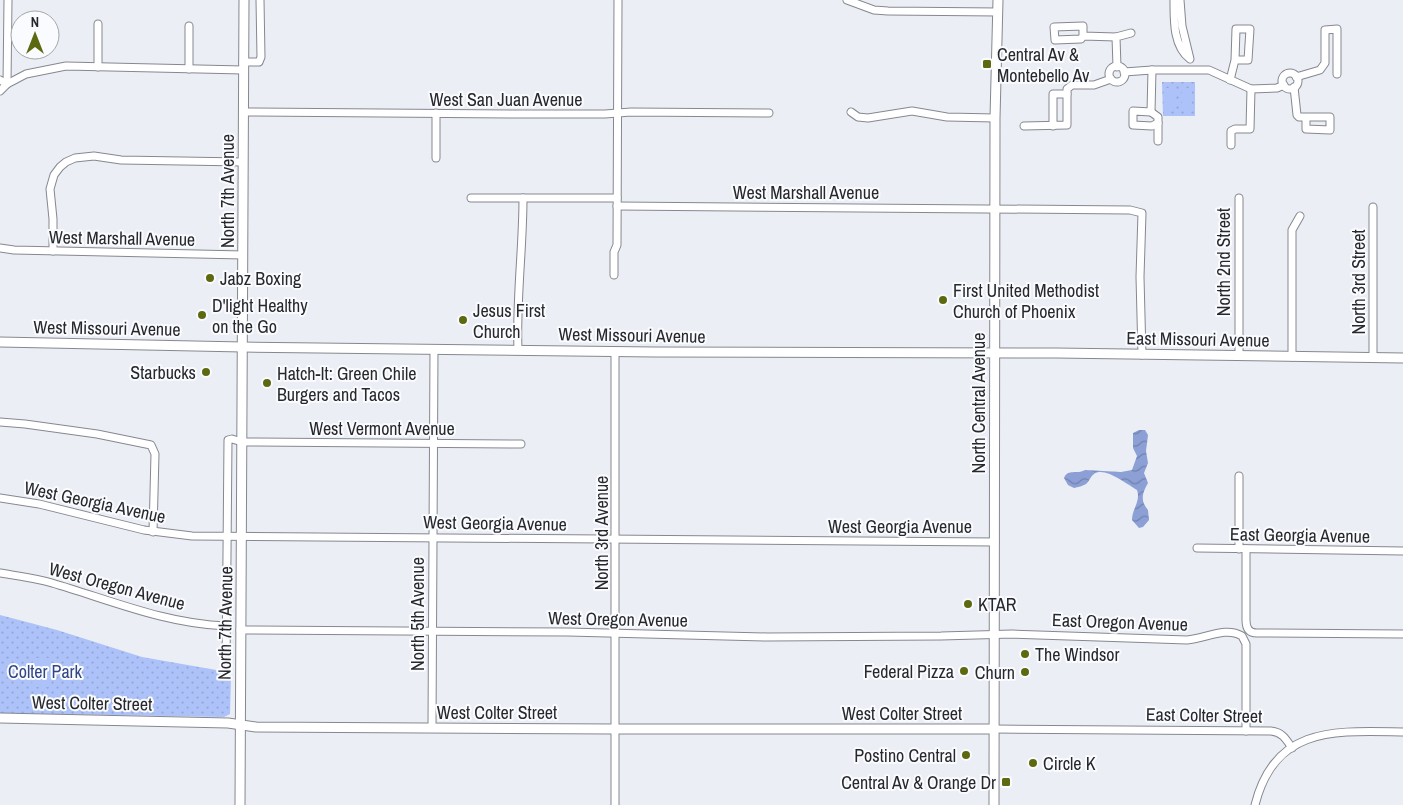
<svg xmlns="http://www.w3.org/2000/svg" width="1403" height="805" viewBox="0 0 1403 805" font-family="'Archivo Narrow',sans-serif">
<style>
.park{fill:url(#park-dots)}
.garden{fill:#adc2f8}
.water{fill:url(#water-waves)}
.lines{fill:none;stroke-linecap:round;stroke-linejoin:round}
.minor-casing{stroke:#85888f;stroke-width:9}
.tertiary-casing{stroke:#85888f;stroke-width:11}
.secondary-casing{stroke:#85888f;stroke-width:11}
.minor{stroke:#fff;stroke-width:7}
.tertiary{stroke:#fff;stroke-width:9}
.secondary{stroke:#fff;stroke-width:9}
.poi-dot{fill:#5c6911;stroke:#fafbfe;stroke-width:2}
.labels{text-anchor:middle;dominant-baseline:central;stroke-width:4;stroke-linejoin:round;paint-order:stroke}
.poi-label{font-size:18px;fill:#27282b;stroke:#fafbfe;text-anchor:start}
.street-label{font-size:18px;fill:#27282b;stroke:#fafbfe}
.park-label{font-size:18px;fill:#314586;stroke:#fafbfe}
</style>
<defs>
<pattern id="park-dots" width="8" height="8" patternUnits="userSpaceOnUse" patternTransform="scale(1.25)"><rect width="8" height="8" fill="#adc2f8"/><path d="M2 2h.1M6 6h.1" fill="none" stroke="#95a7d5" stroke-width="1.8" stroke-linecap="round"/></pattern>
<pattern id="water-waves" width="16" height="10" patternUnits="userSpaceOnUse" patternTransform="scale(1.25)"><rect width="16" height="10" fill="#8ca0d6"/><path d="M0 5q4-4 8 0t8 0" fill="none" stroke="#7282ae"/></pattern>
</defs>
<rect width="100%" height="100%" fill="#ebeef5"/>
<g class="park">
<path d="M 1162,82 L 1195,82 L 1195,116 L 1163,116 Z"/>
<path d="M 0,615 L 57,630 L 142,657 L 222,671 L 231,676 L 230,714 L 224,717 L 0,713 Z"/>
</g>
<g class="garden">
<rect x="1165" y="88" width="10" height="22"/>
<rect x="1182" y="88" width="10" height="22"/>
<path d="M 33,658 L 50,658 L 49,687 L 32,687 Z"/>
</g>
<path class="water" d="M 1139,430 L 1145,430 L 1148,435 L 1146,451 L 1148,463 L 1144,473 L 1148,483 C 1142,493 1140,501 1148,510 L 1149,520 L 1143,527 L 1139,528 L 1132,520 C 1132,509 1141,501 1137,490 C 1127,484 1104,466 1094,474 C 1090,477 1089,482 1086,484 C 1083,486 1078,487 1074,488 L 1068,485 L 1064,478 C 1068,468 1077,475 1085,470 L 1121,472 L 1132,470 L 1137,456 L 1133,448 L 1133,433 Z"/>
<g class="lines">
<defs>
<g id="minor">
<path d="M 847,0 L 874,10 L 888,11 L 998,12"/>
<path d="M 1174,0 C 1174,20 1173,46 1190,59 L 1182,26 L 1180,0"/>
<path d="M 1083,36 L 1083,26 L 1054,27 L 1055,40 L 1081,39 L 1083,36 L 1116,37"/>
<path d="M 243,62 L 259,62 L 261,57 L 260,0"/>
<circle cx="1117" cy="74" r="8"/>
<path d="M 98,67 L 98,24"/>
<path d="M 1117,67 L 1116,37 L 1131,33"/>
<path d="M 189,69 L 189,26"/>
<path d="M 1152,70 L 1151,112 L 1133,111 L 1133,125 L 1152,126 L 1158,123"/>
<path d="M 1124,72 L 1152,70 L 1209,70 L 1251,89 L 1277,88 L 1284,85"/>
<circle cx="1290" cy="81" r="8"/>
<path d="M 1296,77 L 1320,70 L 1325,63 L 1325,30 L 1337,29 L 1337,74"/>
<path d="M 0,80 L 7,84 L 26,74 L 66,66 L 243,70"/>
<path d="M 1230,80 L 1235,60 L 1236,29 L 1250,29 L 1248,60 L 1235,60"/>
<path d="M 1294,87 L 1297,115 L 1299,117 L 1330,117 L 1330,130 L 1306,129 L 1306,118"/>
<path d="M 0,91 L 7,84 L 8,0"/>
<path d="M 243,112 L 525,114 L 605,114 L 631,112 L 769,113"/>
<path d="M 851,112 L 858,117 L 868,118 L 912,111 L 947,117 L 995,118"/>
<path d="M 1151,112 L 1158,117 L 1158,141"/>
<path d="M 436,113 L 436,158"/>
<path d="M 1024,126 L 1067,125 L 1067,89 L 1072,85 L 1094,85 L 1111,79"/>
<path d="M 1053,126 L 1053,94 L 1067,94"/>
<path d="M 1231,145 L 1231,131 L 1235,129 L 1250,129 L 1251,89"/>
<path d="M 471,198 L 617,198"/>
<path d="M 1239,198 L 1239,356"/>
<path d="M 617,206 L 1130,210 L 1142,213 L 1140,277 L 1142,355"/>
<path d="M 0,248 L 14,250 L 243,255"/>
<path d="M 53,251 L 53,219 L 50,189 L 54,175 L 60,167 L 66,162 L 75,158 L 94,156 L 121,160 L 243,162"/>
<path d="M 614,275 L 614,252 L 617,245 L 618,0"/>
<path d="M 518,350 C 516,299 523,249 523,198"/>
<path d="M 1292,357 L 1292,230 L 1300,216"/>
<path d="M 1373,357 L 1373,207"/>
<path d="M 0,422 L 25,424 L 97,434 L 151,445 L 155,454 L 153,532"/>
<path d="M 0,498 L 39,504 L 144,530 L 192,536 L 995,542"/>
<path d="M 1197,548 L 1403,551"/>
<path d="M 1239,549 L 1239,476"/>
<path d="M 1246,549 L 1246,620 C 1246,627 1248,633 1257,633 L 1403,634"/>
<path d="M 0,573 C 18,576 35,578 52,583 C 110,600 166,624 226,626"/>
<path d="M 240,630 L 568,632 L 767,637 L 941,636 L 1012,634 L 1187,640 C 1205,639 1225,626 1242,636 L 1246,644 L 1246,731"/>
<path d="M 226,667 L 228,440 L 232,439 L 242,442 L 256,442 L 521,444"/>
<path d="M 432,728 L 434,349"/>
<path d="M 994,729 L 1271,731 C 1282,732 1286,739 1292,748"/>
<path d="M 615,805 L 615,351"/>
<path d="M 1255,805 C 1275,725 1336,731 1403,732"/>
</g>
<g id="tertiary">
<path d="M 0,342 L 243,347"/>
<path d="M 0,718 L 228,723 L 256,727 L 615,729 L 994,729"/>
</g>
<g id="secondary">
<path d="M 243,347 L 655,352 L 1056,353 L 1403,358"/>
<path d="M 240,805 L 244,0"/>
<path d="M 994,805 L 995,118 L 998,0"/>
</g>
</defs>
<use href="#minor" class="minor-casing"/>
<use href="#tertiary" class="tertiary-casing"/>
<use href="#secondary" class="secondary-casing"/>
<use href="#minor" class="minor"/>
<use href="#tertiary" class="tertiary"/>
<use href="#secondary" class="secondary"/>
</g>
<g class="poi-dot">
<rect x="982" y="59" width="10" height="10" rx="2.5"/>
<circle cx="210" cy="278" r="5"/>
<circle cx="943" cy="300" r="5"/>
<circle cx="202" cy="315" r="5"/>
<circle cx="463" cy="320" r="5"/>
<circle cx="206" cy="372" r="5"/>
<circle cx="267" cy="383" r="5"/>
<circle cx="968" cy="604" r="5"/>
<circle cx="1025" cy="654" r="5"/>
<circle cx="964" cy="671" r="5"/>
<circle cx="1025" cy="672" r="5"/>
<circle cx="966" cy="755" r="5"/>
<circle cx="1033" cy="763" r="5"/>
<rect x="1001" y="777" width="10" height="10" rx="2.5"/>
</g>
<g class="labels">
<g class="poi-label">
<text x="997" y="54">Central Av &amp;<tspan x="997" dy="21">Montebello Av</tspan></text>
<text x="220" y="278">Jabz Boxing</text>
<text x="953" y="290">First United Methodist<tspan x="953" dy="21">Church of Phoenix</tspan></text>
<text x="212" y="305">D'light Healthy<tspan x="212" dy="21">on the Go</tspan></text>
<text x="473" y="310">Jesus First<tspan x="473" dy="21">Church</tspan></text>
<text x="196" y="372" text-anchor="end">Starbucks</text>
<text x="277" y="373">Hatch-It: Green Chile<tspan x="277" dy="21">Burgers and Tacos</tspan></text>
<text x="978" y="604">KTAR</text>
<text x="1035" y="654">The Windsor</text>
<text x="954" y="671" text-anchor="end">Federal Pizza</text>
<text x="1015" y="672" text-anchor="end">Churn</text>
<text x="956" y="755" text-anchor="end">Postino Central</text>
<text x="1043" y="763">Circle K</text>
<text x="996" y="782" text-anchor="end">Central Av &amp; Orange Dr</text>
</g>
<g class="street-label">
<text x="506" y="99">West San Juan Avenue</text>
<text transform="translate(227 191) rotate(-90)">North 7th Avenue</text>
<text x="806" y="192">West Marshall Avenue</text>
<text transform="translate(122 238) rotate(1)">West Marshall Avenue</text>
<text transform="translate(1223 262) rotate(-90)">North 2nd Street</text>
<text transform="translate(1358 282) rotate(-90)">North 3rd Street</text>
<text transform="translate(107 328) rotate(1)">West Missouri Avenue</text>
<text transform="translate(632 335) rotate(1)">West Missouri Avenue</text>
<text transform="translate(1198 339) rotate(1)">East Missouri Avenue</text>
<text transform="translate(978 403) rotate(-90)">North Central Avenue</text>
<text x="382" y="428">West Vermont Avenue</text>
<text transform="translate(95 502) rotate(12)">West Georgia Avenue</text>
<text transform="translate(495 523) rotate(1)">West Georgia Avenue</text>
<text x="900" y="526">West Georgia Avenue</text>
<text transform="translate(601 533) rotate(-90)">North 3rd Avenue</text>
<text transform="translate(1300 535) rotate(1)">East Georgia Avenue</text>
<text transform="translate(117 586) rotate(15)">West Oregon Avenue</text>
<text transform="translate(417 614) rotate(-90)">North 5th Avenue</text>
<text transform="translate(618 619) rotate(1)">West Oregon Avenue</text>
<text transform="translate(1120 622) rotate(2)">East Oregon Avenue</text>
<text transform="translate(225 623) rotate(-89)">North 7th Avenue</text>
<text transform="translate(92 703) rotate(1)">West Colter Street</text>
<text x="497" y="712">West Colter Street</text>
<text x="902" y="713">West Colter Street</text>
<text transform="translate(1204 715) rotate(1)">East Colter Street</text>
</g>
<g class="park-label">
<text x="45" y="671">Colter Park</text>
</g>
</g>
<g transform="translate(35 35)"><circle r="24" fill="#fafbfe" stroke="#a6a7aa"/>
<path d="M0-4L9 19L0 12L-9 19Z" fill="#5c6911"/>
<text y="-8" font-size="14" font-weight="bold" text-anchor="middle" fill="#27282b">N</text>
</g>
</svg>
